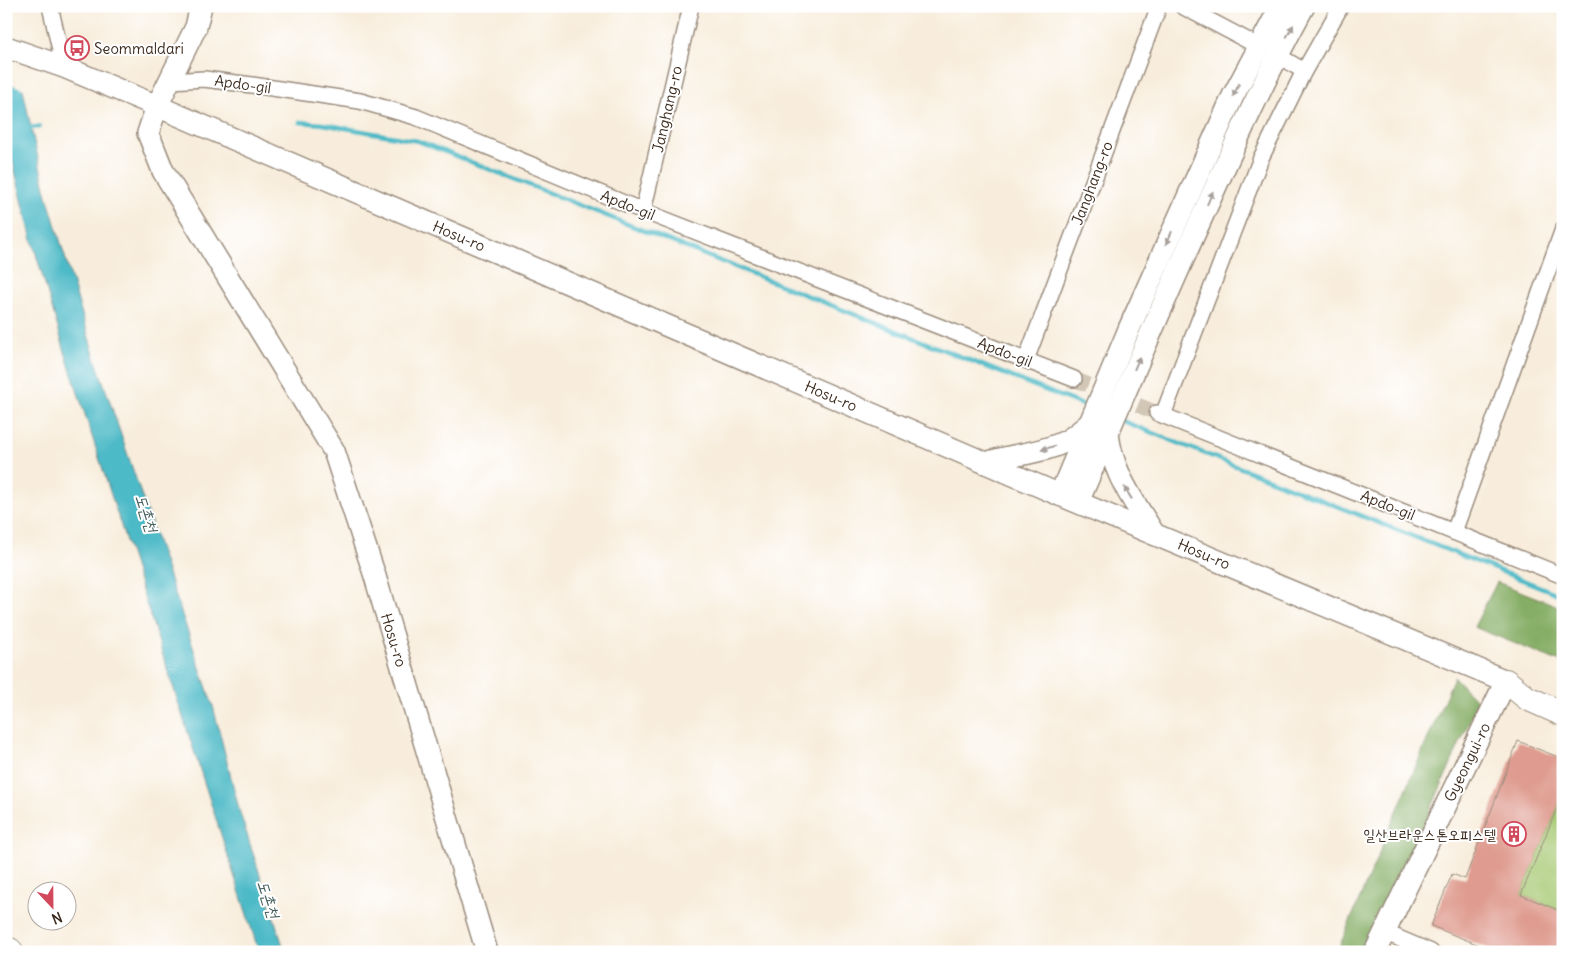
<svg xmlns="http://www.w3.org/2000/svg" width="1569" height="958" viewBox="0 0 1569 958" font-family="Delius,'Poor Story',sans-serif">
<style>
.green{fill:#a7c973;stroke:#717a48}
.forest{fill:#85ad65;stroke:#606c42}
.water{fill:#4dbac7;stroke:#447272}
.pier{fill:#f8eddc}
.lines{fill:none;stroke-linecap:round;stroke-linejoin:round}
.stream{stroke:#4dbac7;stroke-width:4.5}
.building{fill:#df9b8f}
.street-tunnel{stroke:#d2c6b6;stroke-width:15;stroke-dasharray:15 8;stroke-linecap:butt}
.street-casing{stroke:#9a8c7d;stroke-width:18}
.secondary-casing{stroke:#9a8c7d;stroke-width:24}
.primary-casing{stroke:#9a8c7d;stroke-width:26}
.highway-casing{stroke:#9a8c7d;stroke-width:30}
.street{stroke:#fff;stroke-width:15}
.secondary{stroke:#fff;stroke-width:21}
.primary{stroke:#fff;stroke-width:24}
.highway{stroke:#fff;stroke-width:28}
.oneway{fill:#a79f9a}
.labels{text-anchor:middle;dominant-baseline:central;stroke-width:4;stroke-linejoin:round;paint-order:stroke}
.poi-label{font-size:15px;fill:#3b2a1e;stroke:#fff;text-anchor:start}
.street-label{font-size:15px;fill:#3b2a1e;stroke:#fff}
.water-label{font-size:16px;font-style:italic;fill:#415c59;stroke:#fff}
</style>
<rect width="100%" height="100%" fill="#fff"/>
<filter id="ink" filterUnits="userSpaceOnUse"><feTurbulence type="fractalNoise" baseFrequency=".02" numOctaves="2"/><feDisplacementMap in="SourceGraphic" scale="10" xChannelSelector="R" yChannelSelector="G"/><feConvolveMatrix kernelMatrix="1 2 1 2 8 2 1 2 1" color-interpolation-filters="sRGB"/></filter>
<filter id="wash" filterUnits="userSpaceOnUse"><feTurbulence type="fractalNoise" baseFrequency=".0096" numOctaves="4" result="noise"/><feDisplacementMap in="SourceGraphic" scale="20" xChannelSelector="R" yChannelSelector="G"/><feGaussianBlur stdDeviation="1.12" result="paint"/><feColorMatrix in="noise" values="0 0 0 0 0 0 0 0 0 0 0 0 0 0 0 0 0 1.4 0 .05"/><feComposite in="paint" operator="in"/></filter>
<g filter="url(#wash)">
<rect width="100%" height="100%" fill="#f8eddc"/>
<path class="green" d="M 1563,794 L 1563,912 L 1521,895 Z"/>
<g class="forest">
<path d="M 1497,582 L 1563,608 L 1563,663 L 1474,627 Z"/>
<path d="M 1454,677 L 1478,702 L 1368,952 L 1337,952 Z"/>
</g>
<path class="water" d="M 6,6 L 31,128 L 47,196 L 94,355 L 213,706 L 240,813 L 285,952 L 259,952 L 68,362 L 33,244 L 6,135 Z"/>
<path class="pier" d="M 6,15 L 13,17 L 26,90 L 6,82 Z"/>
<g class="lines">
<g class="stream">
<path d="M 300,122 L 323,124 L 418,141 L 1090,408"/>
<path d="M 25,128 L 39,127"/>
<path d="M 1120,420 L 1563,596"/>
</g>
</g>
<g id="blocks">
<path class="building" d="M 1518,741 L 1563,759 L 1563,794 L 1521,895 L 1563,912 L 1563,952 L 1497,952 L 1431,926 L 1452,874 L 1465,879 Z"/>
</g>
</g>
<g filter="url(#ink)">
<use href="#blocks" fill-opacity="0" stroke="#9a8c7d" stroke-width="1"/>
<g class="lines">
<path class="street-tunnel" d="M 1074,379 L 1157,413"/>
<defs>
<g id="street">
<path d="M 50,6 L 64,67"/>
<path d="M 1182,6 L 1258,46"/>
<path d="M 1277,55 L 1304,71"/>
<path d="M 170,81 L 204,79 L 252,85 L 360,101 L 416,117 L 643,211 L 1074,379"/>
<path d="M 643,211 L 691,6"/>
<path d="M 1026,360 L 1159,6"/>
<path d="M 1157,413 L 1563,576"/>
<path d="M 1163,415 L 1261,158 L 1304,71 L 1341,6"/>
<path d="M 1454,532 L 1563,229"/>
<path d="M 1384,932 L 1431,952"/>
</g>
<g id="secondary">
<path d="M 201,6 L 196,27 L 157,106 L 148,133 L 163,171 L 334,451 L 374,573 L 487,952"/>
<path d="M 6,47 L 64,67 L 157,106 L 1060,495 L 1506,681 L 1375,952"/>
<path d="M 1108,433 C 1112,473 1134,501 1154,534"/>
<path d="M 986,463 C 1012,454 1040,454 1064,442 C 1073,438 1081,430 1089,424"/>
<path d="M 1060,495 L 1129,329 L 1233,96 L 1281,6"/>
<path d="M 1078,502 C 1119,407 1159,312 1202,217 C 1234,146 1266,75 1304,6"/>
</g>
<path id="primary" d="M 1506,681 L 1527,698 L 1563,714"/>
<path id="highway" d="M 6,952 L 9,952"/>
</defs>
<use href="#street" class="street-casing"/>
<use href="#secondary" class="secondary-casing"/>
<use href="#primary" class="primary-casing"/>
<use href="#highway" class="highway-casing"/>
<use href="#street" class="street"/>
<use href="#secondary" class="secondary"/>
<use href="#primary" class="primary"/>
<use href="#highway" class="highway"/>
</g>
<defs><path id="oneway-solid" d="M-6-.8H1V-3.2L6.5 0L1 3.2V.8H-6Z" transform="scale(1.25)"/></defs>
<g class="oneway">
<use href="#oneway-solid" transform="translate(1290 31) rotate(-61)"/>
<use href="#oneway-solid" transform="translate(1236 90) rotate(116)"/>
<use href="#oneway-solid" transform="translate(1210 198) rotate(-66)"/>
<use href="#oneway-solid" transform="translate(1169 238) rotate(114)"/>
<use href="#oneway-solid" transform="translate(1137 363) rotate(-67)"/>
<use href="#oneway-solid" transform="translate(1048 448) rotate(162)"/>
<use href="#oneway-solid" transform="translate(1128 493) rotate(-122)"/>
</g>
</g>
<defs>
<symbol id="bus-ring" viewBox="-11 -11 22 22"><circle r="9.5" fill="#fff" stroke="#d1495b" stroke-width="1.5"/><path d="M-5-6H5V4H4V6H2V4H-2V6H-4V4H-5ZM-3.5-4V0h7V-4ZM-3.5 1.2v1.5H-2V1.2ZM2 1.2v1.5H3.5V1.2Z" fill="#d1495b"/></symbol>
<symbol id="building-ring" viewBox="-11 -11 22 22"><circle r="9.5" fill="#fff" stroke="#d1495b" stroke-width="1.5"/><path d="M-4-6H4V6H1V3H-1V6H-4ZM-2.5-4.3h1.7v1.8h-1.7ZM.8-4.3h1.7v1.8H.8ZM-2.5-1h1.7V.8h-1.7ZM.8-1h1.7V.8H.8Z" fill="#d1495b"/></symbol>
</defs>
<g fill-rule="evenodd">
<use href="#bus-ring" x="63" y="34" width="28" height="28"/>
<use href="#building-ring" x="1500" y="820" width="28" height="28"/>
</g>
<g class="labels">
<g class="poi-label">
<text x="94" y="48">Seommaldari</text>
<text x="1496" y="834" text-anchor="end">일산브라운스톤오피스텔</text>
</g>
<g class="street-label">
<text transform="translate(243 84) rotate(8)">Apdo-gil</text>
<text transform="translate(667 109) rotate(-77)">Janghang-ro</text>
<text transform="translate(1092 183) rotate(-69)">Janghang-ro</text>
<text transform="translate(628 205) rotate(22)">Apdo-gil</text>
<text transform="translate(459 236) rotate(23)">Hosu-ro</text>
<text transform="translate(1005 352) rotate(21)">Apdo-gil</text>
<text transform="translate(831 396) rotate(23)">Hosu-ro</text>
<text transform="translate(1388 505) rotate(22)">Apdo-gil</text>
<text transform="translate(1204 554) rotate(23)">Hosu-ro</text>
<text transform="translate(394 640) rotate(73)">Hosu-ro</text>
<text transform="translate(1467 762) rotate(-64)">Gyeongui-ro</text>
</g>
<g class="water-label">
<text transform="translate(147 513) rotate(72)">도촌천</text>
<text transform="translate(269 899) rotate(72)">도촌천</text>
</g>
</g>
<rect width="1569" height="958" fill="none" stroke="#fff" stroke-width="25"/>
<g transform="translate(52 906) rotate(158)"><circle r="24" fill="#ffffff" stroke="#b1aaa5"/>
<path d="M0-4L9 19L0 12L-9 19Z" fill="#d1495b"/>
<text y="-8" font-size="14" font-weight="bold" text-anchor="middle" fill="#3b2a1e">N</text>
</g>
</svg>
